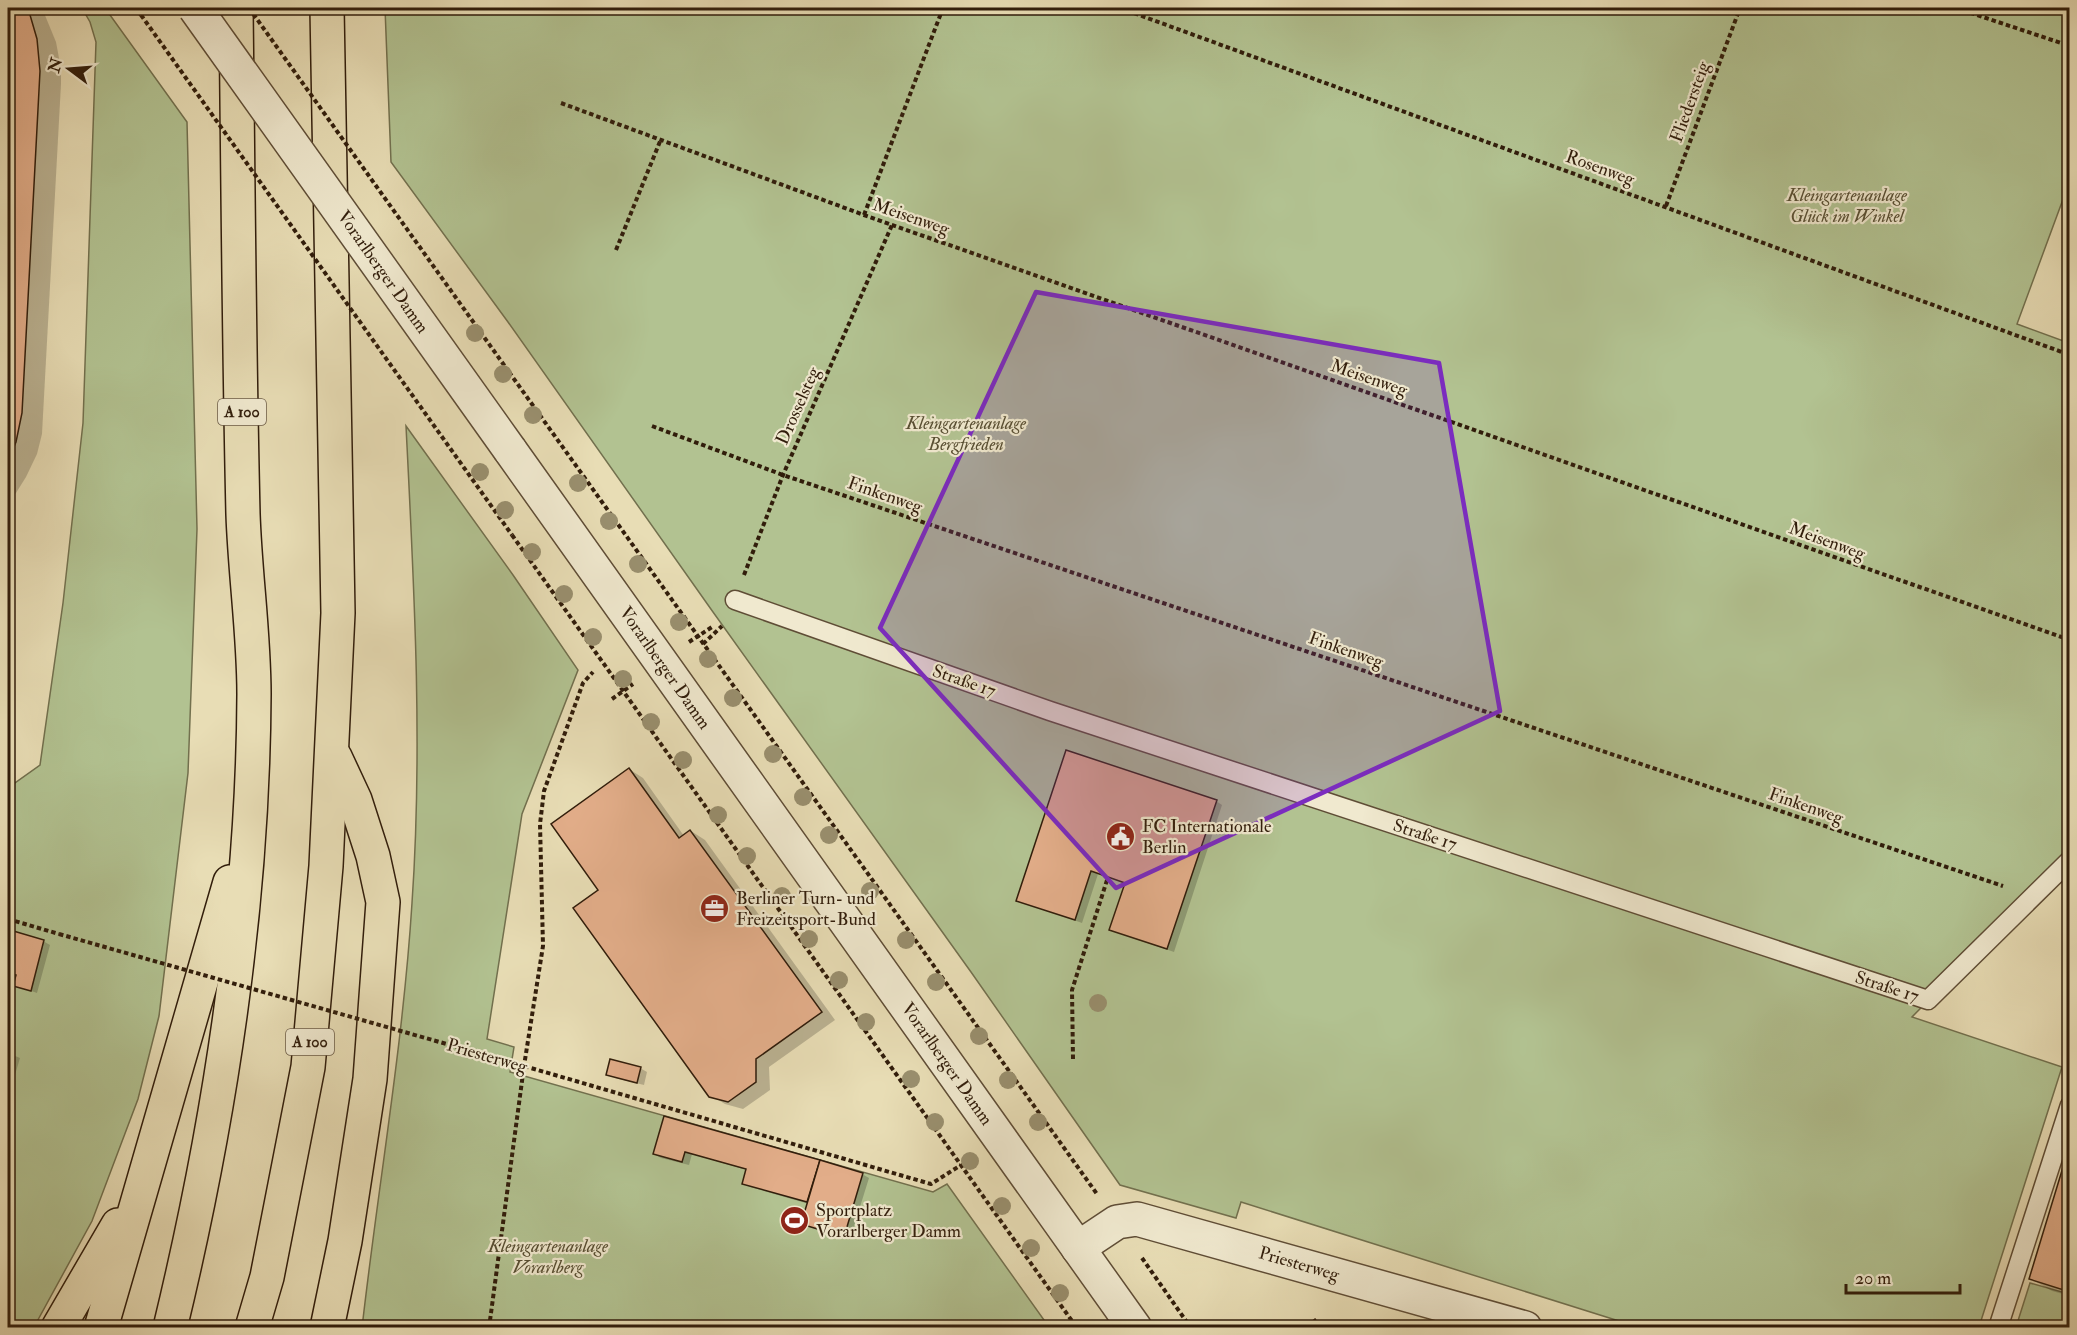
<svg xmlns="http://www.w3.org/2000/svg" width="2077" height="1335" viewBox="0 0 2077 1335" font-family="'IM FELL Double Pica',serif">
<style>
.green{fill:#b2c291;stroke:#72704e;stroke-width:1.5}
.shadow{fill:#0003}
.building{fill:#e2ad89;stroke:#311d0b;stroke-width:1.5}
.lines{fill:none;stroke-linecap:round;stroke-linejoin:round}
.service-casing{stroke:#5f4d36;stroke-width:21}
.minor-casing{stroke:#5f4d36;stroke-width:36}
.tertiary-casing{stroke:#5f4d36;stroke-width:36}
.motorway-casing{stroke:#311d0b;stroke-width:36}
.path{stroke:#311d0b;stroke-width:4;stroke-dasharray:4.5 3;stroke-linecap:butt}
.service{stroke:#f0e9cf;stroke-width:18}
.minor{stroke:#f0e9cf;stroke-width:33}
.tertiary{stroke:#f0e9cf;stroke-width:33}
.motorway{stroke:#e8ddb5;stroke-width:33}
.tertiary-bridge-casing{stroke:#5f4d36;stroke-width:36;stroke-linecap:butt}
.path-bridge{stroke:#311d0b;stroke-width:4;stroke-dasharray:4.5 3;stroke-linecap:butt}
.tertiary-bridge{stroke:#f0e9cf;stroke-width:33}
.tree{fill:#998f6e}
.marked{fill:#7b2cbf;fill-opacity:0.2;stroke:#7b2cbf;stroke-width:4.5;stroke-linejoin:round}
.labels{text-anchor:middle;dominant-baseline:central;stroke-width:4.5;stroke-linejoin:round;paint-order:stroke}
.shield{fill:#f0e9cf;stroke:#6a5a46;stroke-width:1.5}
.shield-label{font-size:16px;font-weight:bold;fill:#311d0b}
.street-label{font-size:18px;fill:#311d0b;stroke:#f0e9cf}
.park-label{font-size:18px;font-style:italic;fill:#584f33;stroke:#f0e9cf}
.poi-label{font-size:18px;fill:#311d0b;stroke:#f0e9cf;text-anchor:start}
</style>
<rect width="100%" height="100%" fill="#e8ddb5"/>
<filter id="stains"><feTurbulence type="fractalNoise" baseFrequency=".00333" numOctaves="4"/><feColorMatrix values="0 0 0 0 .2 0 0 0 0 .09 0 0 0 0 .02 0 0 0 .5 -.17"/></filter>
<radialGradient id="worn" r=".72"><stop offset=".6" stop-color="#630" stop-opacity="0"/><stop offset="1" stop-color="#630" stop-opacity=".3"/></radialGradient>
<g class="green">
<path d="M 82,8 L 105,8 L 187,122 L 197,529 L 188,773 L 159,1016 L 138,1099 L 92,1221 L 34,1327 L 8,1327 L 8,788 L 40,765 L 63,603 L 83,423 L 96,42 L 90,22 Z"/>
<path d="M 385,8 L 2069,8 L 2069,183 L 2017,324 L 2069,343 L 2069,858 L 1912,1017 L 2062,1067 L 1979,1327 L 1638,1327 L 1241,1202 L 1236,1218 L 1120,1185 L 971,972 L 713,612 L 508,322 L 391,162 Z"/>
<path d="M 406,426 L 513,575 L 578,670 L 522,814 L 487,1039 L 514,1047 L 510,1072 L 933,1192 L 947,1184 L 1049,1327 L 362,1328 C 378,1186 403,1046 412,903 C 423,745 414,585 406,426 Z"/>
<path d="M 2030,1283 L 2069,1294 L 2069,1327 L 2016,1327 Z"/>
</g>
<g class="shadow">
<path d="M 8,8 L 42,8 L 56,42 L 61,69 L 61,84 L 42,434 L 37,454 L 26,477 L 16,493 L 8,501 Z"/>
<path d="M 629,769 L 643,778 L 684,836 L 691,831 L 705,840 L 835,1020 L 769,1067 L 770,1090 L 743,1109 L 725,1104 L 710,1095 L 600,890 Z"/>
<path d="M 1216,801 L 1222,805 L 1174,952 L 1110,930 L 1126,883 L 1098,874 L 1082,923 L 1018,900 Z"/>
<path d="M 8,939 L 43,941 L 50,945 L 37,993 L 15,985 L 17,976 L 8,973 Z"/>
<path d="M 8,1053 L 20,1058 L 12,1085 L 8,1084 Z"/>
<path d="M 640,1068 L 647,1072 L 644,1085 L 615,1078 L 608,1074 Z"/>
<path d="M 665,1118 L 862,1174 L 869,1178 L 850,1239 L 810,1227 L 803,1223 L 809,1204 L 750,1187 L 743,1183 L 747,1170 L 692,1154 L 689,1165 L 661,1158 L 654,1154 Z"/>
<path d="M 2070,1157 L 2070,1296 L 2052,1291 L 2031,1279 Z"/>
</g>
<g class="building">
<path d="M 8,8 L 28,8 L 37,39 L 40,71 L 22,413 L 16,442 L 8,461 Z"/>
<path d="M 1066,750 L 1217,800 L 1167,949 L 1109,930 L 1125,883 L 1091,871 L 1075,920 L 1016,901 Z"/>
<path d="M 629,768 L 679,838 L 690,830 L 822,1012 L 756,1059 L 756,1082 L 728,1102 L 709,1097 L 573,908 L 598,890 L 551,824 Z"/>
<path d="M 10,930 L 44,940 L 31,991 L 13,986 L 16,975 L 8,973 L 8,941 Z"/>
<path d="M 8,1051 L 14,1053 L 8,1076 Z"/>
<path d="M 610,1059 L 641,1067 L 637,1083 L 606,1075 Z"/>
<path d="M 664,1116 L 820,1160 L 807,1202 L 742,1184 L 746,1169 L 685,1152 L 682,1162 L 653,1154 Z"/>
<path d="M 2067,1154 L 2070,1155 L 2070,1292 L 2029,1279 Z"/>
<path d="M 820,1160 L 863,1173 L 844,1237 L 801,1224 Z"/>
<path d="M 1315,1319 L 1321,1328 L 1303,1328 Z"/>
</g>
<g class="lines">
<defs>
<g id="service">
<path d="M 735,600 L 1050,711 L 1928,1000 L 2070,860"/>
<path d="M 1998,1328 L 2070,1105"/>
</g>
<path id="minor" d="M 1078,1248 L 1117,1222 L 1137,1219 L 1525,1328"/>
<path id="tertiary" d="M 510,450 L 1135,1328"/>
<g id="motorway">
<path d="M 58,1328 L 118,1225"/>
<path d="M 101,1328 L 230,882"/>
<path d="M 170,1328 C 220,1121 253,907 254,694 C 254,634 245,574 243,514 C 239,345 238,176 236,8"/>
<path d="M 252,1328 L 267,1277 L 308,1067 L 326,866 L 338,613 L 327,8"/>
<path d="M 327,1328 L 345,1241 L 370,1079 L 383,902 L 373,856 L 355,800 L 335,757"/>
</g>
</defs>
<use href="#service" class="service-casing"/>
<use href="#minor" class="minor-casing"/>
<use href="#tertiary" class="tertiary-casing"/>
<use href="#motorway" class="motorway-casing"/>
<g class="path">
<path d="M 135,8 L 141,15"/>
<path d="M 1120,8 L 2070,355"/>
<path d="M 1956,8 L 2070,46"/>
<path d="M 561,103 L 864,215 L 2070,640"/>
<path d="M 1666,206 L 1740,8"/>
<path d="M 864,215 L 943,8"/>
<path d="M 616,250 L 661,139"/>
<path d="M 509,372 L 1097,1194"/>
<path d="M 652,426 L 783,475 L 2003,886"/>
<path d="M 512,535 L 1077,1328"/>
<path d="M 744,575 L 783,475 L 892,225"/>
<path d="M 689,642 L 712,627"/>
<path d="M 703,644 L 722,626"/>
<path d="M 612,699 L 633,684"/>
<path d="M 8,919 L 59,934"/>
<path d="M 1073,1059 L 1072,990 L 1108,877"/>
<path d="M 510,1062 L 931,1184 L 961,1165"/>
<path d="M 1142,1258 L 1191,1328"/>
<path d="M 489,1328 L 524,1066 L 543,946 L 540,824 L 544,791 L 583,683 L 593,672"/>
</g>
<use href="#service" class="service"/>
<use href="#minor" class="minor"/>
<use href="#tertiary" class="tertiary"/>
<use href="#motorway" class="motorway"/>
<defs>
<path id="tertiary-bridge" d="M 195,8 L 510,450"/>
</defs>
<use href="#tertiary-bridge" class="tertiary-bridge-casing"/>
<g class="path-bridge">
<path d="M 249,8 L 509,372"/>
<path d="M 141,15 L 512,535"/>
<path d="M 59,934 L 510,1062"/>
</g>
<use href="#tertiary-bridge" class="tertiary-bridge"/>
</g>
<g class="tree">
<circle cx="475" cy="333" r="9"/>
<circle cx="503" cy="374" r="9"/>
<circle cx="533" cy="415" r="9"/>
<circle cx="480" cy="472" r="9"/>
<circle cx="578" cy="483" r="9"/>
<circle cx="505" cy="510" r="9"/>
<circle cx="609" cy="521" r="9"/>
<circle cx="532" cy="552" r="9"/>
<circle cx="638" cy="564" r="9"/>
<circle cx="564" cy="594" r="9"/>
<circle cx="679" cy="622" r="9"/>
<circle cx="593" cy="637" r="9"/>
<circle cx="708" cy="659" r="9"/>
<circle cx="623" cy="679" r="9"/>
<circle cx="733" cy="698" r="9"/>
<circle cx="651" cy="722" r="9"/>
<circle cx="773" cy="754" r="9"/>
<circle cx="683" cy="760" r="9"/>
<circle cx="803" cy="797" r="9"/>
<circle cx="718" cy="815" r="9"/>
<circle cx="829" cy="835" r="9"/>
<circle cx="747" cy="856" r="9"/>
<circle cx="870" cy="891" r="9"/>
<circle cx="782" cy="896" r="9"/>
<circle cx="809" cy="939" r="9"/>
<circle cx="906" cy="940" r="9"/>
<circle cx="839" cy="980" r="9"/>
<circle cx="936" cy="982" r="9"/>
<circle cx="1098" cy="1003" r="9"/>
<circle cx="866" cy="1022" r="9"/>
<circle cx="979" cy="1036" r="9"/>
<circle cx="911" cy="1079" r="9"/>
<circle cx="1008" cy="1080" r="9"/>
<circle cx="935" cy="1122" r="9"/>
<circle cx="1038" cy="1122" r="9"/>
<circle cx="970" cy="1161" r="9"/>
<circle cx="1002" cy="1206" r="9"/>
<circle cx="1031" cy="1248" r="9"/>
<circle cx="1060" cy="1293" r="9"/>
</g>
<path class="marked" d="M 1036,292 L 1439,363 L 1500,711 L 1116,888 L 880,628 Z"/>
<defs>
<symbol id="civic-disc" viewBox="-11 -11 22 22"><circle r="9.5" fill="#8f2418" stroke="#f0e9cf"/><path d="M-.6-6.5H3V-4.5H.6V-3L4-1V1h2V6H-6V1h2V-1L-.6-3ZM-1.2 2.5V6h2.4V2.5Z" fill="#fff"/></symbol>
<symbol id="office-disc" viewBox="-11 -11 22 22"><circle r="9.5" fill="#8f2418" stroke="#f0e9cf"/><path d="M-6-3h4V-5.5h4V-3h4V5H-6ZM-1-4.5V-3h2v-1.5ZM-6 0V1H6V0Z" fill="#fff"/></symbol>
<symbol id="stadium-disc" viewBox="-11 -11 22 22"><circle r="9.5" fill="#8f2418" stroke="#f0e9cf"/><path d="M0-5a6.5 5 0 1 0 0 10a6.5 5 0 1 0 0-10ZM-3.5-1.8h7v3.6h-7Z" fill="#fff"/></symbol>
</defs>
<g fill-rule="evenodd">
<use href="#civic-disc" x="1104" y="820" width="33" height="33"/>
<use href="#office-disc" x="698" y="892" width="33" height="33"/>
<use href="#stadium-disc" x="778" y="1204" width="33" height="33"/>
</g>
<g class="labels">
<g class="shield">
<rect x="218" y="399" width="48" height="26" rx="4.5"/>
<rect x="286" y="1029" width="48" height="26" rx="4.5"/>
</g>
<g class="shield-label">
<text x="242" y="412">A 100</text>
<text x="310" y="1042">A 100</text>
</g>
<g class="street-label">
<text transform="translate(1690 102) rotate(-70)">Fliedersteig</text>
<text transform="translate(1600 168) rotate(20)">Rosenweg</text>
<text transform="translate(911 217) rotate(19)">Meisenweg</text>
<text transform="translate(383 272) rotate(55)">Vorarlberger Damm</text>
<text transform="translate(1369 378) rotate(19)">Meisenweg</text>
<text transform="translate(798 406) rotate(-66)">Drosselsteg</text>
<text transform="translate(885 495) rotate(19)">Finkenweg</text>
<text transform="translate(1827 541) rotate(20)">Meisenweg</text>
<text transform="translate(1346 650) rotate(19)">Finkenweg</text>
<text transform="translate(665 668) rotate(55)">Vorarlberger Damm</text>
<text transform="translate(964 681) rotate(19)">Straße 17</text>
<text transform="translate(1806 806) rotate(19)">Finkenweg</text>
<text transform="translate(1425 835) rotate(18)">Straße 17</text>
<text transform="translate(1887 987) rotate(18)">Straße 17</text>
<text transform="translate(487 1056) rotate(16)">Priesterweg</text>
<text transform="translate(947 1064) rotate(55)">Vorarlberger Damm</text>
<text transform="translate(1299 1264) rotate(16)">Priesterweg</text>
</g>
<g class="park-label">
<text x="1847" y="195">Kleingartenanlage<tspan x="1847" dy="21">Glück im Winkel</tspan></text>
<text x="966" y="423">Kleingartenanlage<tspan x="966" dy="21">Bergfrieden</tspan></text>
<text x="548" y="1246">Kleingartenanlage<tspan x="548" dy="21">Vorarlberg</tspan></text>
</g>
<g class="poi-label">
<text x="1142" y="826">FC Internationale<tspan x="1142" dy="21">Berlin</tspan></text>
<text x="736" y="898">Berliner Turn- und<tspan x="736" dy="21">Freizeitsport-Bund</tspan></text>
<text x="816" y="1210">Sportplatz<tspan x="816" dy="21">Vorarlberger Damm</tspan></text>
</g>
</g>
<rect width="2077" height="1335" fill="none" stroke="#e8ddb5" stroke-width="30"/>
<rect x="9" y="9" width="2059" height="1317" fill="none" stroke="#311d0b" stroke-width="3"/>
<rect x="15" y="15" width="2047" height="1305" fill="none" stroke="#311d0b" stroke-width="1.5"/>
<g transform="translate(69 69) rotate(286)" stroke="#f0e9cf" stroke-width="4.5" paint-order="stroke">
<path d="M0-4.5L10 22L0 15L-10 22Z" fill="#311d0b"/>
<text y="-9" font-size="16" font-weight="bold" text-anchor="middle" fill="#311d0b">N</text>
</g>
<path d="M1846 1284v9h114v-9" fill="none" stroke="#311d0b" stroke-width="3"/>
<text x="1855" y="1284" font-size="18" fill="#311d0b" stroke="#f0e9cf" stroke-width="4.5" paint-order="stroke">20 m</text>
<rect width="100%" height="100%" filter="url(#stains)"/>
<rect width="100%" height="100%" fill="url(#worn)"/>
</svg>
